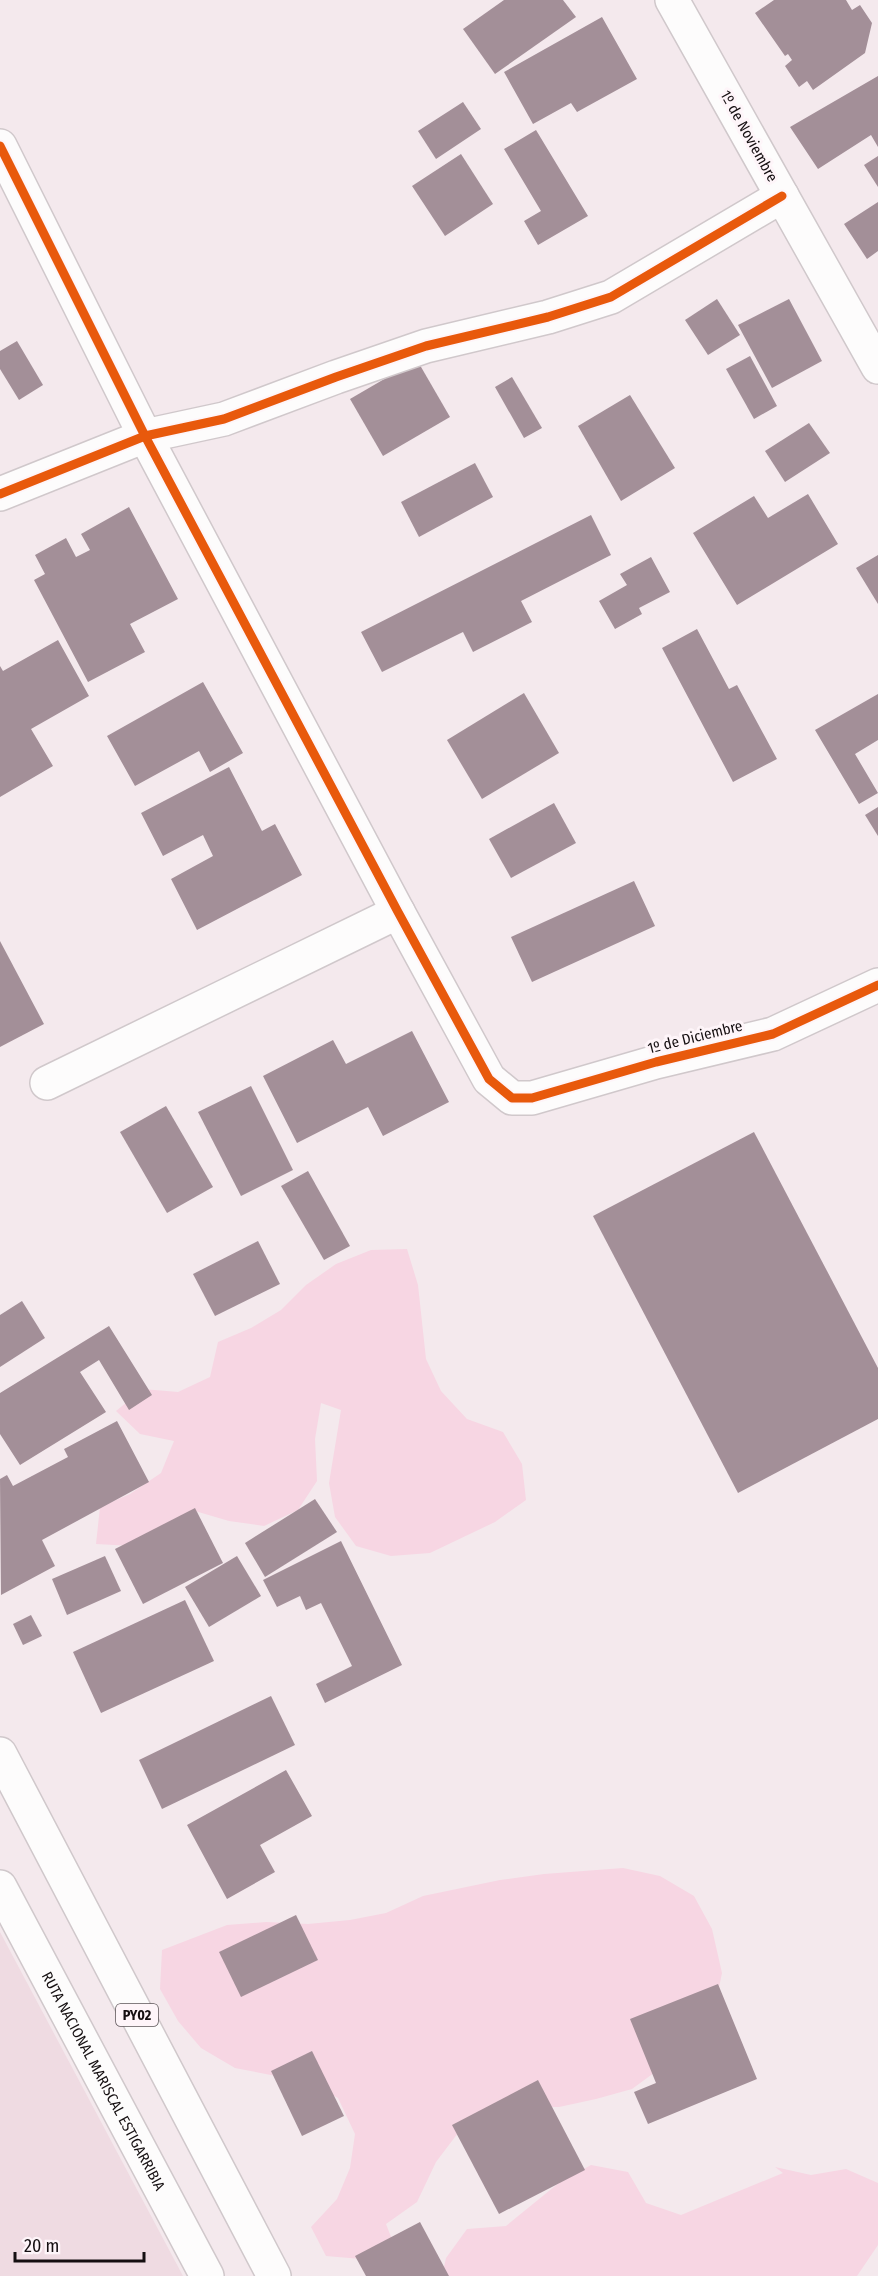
<svg xmlns="http://www.w3.org/2000/svg" width="878" height="2276" viewBox="0 0 878 2276" font-family="'Fira Sans Condensed',sans-serif">
<style>
.built{fill:#efdbe2}
.green{fill:#f7d6e3}
.building{fill:#a38f98}
.lines{fill:none;stroke-linecap:round;stroke-linejoin:round}
.minor-casing{stroke:#d0c8cb;stroke-width:36}
.trunk-casing{stroke:#d0c8cb;stroke-width:36}
.minor{stroke:#fdfcfc;stroke-width:33}
.trunk{stroke:#fdfcfc;stroke-width:33}
.cycleway-casing{stroke:#fef5f9;stroke-width:13}
.cycleway{stroke:#e8590c;stroke-width:9}
.labels{text-anchor:middle;dominant-baseline:central;stroke-width:6;stroke-linejoin:round;paint-order:stroke}
.shield{fill:#fef5f9;stroke:#5b5457;stroke-width:1.5}
.shield-label{font-size:14px;font-weight:bold;fill:#150f11}
.street-label{font-size:15px;fill:#150f11;stroke:#fef5f9}
</style>
<rect width="100%" height="100%" fill="#f4e9ed"/>
<path class="built" d="M 0,1932 L 183,2276 L 0,2276 Z"/>
<g class="green">
<path d="M 407,1249 L 418,1285 L 426,1359 L 441,1391 L 467,1419 L 503,1432 L 522,1464 L 526,1500 L 495,1522 L 430,1553 L 391,1556 L 356,1546 L 335,1517 L 329,1483 L 341,1410 L 321,1403 L 315,1439 L 317,1481 L 298,1510 L 264,1526 L 229,1521 L 195,1511 L 132,1546 L 96,1544 L 100,1507 L 130,1494 L 161,1473 L 174,1441 L 140,1434 L 116,1411 L 143,1389 L 178,1392 L 210,1377 L 218,1342 L 251,1328 L 281,1310 L 306,1285 L 336,1264 L 371,1250 Z"/>
<path d="M 623,1868 L 660,1876 L 694,1896 L 712,1929 L 722,1973 L 714,2012 L 692,2045 L 632,2089 L 596,2099 L 559,2107 L 520,2107 L 458,2133 L 436,2162 L 417,2202 L 386,2224 L 393,2242 L 361,2259 L 326,2256 L 311,2227 L 337,2199 L 350,2168 L 355,2134 L 338,2098 L 307,2082 L 235,2068 L 201,2048 L 178,2021 L 160,1989 L 162,1950 L 227,1925 L 266,1922 L 308,1924 L 350,1920 L 386,1913 L 423,1896 L 500,1880 L 544,1874 Z"/>
<path d="M 591,2165 L 628,2172 L 646,2203 L 681,2215 L 783,2173 L 775,2167 L 811,2175 L 846,2169 L 878,2183 L 878,2245 L 857,2276 L 442,2276 L 446,2258 L 467,2229 L 506,2226 L 560,2182 Z"/>
</g>
<g class="building">
<path d="M 504,0 L 563,0 L 576,17 L 495,74 L 463,29 Z"/>
<path d="M 774,0 L 846,0 L 852,10 L 860,5 L 872,23 L 865,53 L 813,90 L 807,81 L 799,87 L 785,66 L 792,60 L 788,54 L 785,56 L 755,13 Z"/>
<path d="M 602,17 L 637,79 L 577,112 L 571,103 L 533,124 L 504,72 Z"/>
<path d="M 878,76 L 878,147 L 871,135 L 818,169 L 790,127 Z"/>
<path d="M 463,102 L 481,129 L 436,159 L 418,131 Z"/>
<path d="M 536,130 L 588,216 L 538,245 L 524,221 L 541,211 L 504,149 Z"/>
<path d="M 461,154 L 493,204 L 445,236 L 412,186 Z"/>
<path d="M 878,156 L 878,187 L 864,165 Z"/>
<path d="M 878,202 L 878,251 L 867,259 L 844,224 Z"/>
<path d="M 717,299 L 740,335 L 708,355 L 685,320 Z"/>
<path d="M 789,299 L 822,361 L 772,388 L 738,325 Z"/>
<path d="M 17,341 L 43,385 L 19,400 L 0,369 L 0,351 Z"/>
<path d="M 750,356 L 777,406 L 754,419 L 726,369 Z"/>
<path d="M 417,360 L 450,417 L 383,456 L 350,399 Z"/>
<path d="M 512,377 L 542,428 L 524,438 L 495,387 Z"/>
<path d="M 630,395 L 675,468 L 621,501 L 578,426 Z"/>
<path d="M 809,423 L 830,453 L 785,482 L 765,451 Z"/>
<path d="M 475,463 L 493,497 L 419,537 L 401,502 Z"/>
<path d="M 808,494 L 838,544 L 737,605 L 693,533 L 754,496 L 768,518 Z"/>
<path d="M 129,507 L 178,599 L 130,624 L 145,652 L 88,682 L 34,580 L 45,574 L 35,555 L 66,538 L 76,557 L 90,550 L 81,534 Z"/>
<path d="M 591,515 L 611,555 L 521,601 L 532,622 L 473,652 L 463,632 L 382,672 L 361,632 Z"/>
<path d="M 878,555 L 878,604 L 856,568 Z"/>
<path d="M 651,557 L 670,592 L 639,608 L 642,614 L 615,629 L 599,601 L 627,585 L 620,574 Z"/>
<path d="M 697,629 L 729,689 L 737,685 L 777,759 L 733,782 L 662,648 Z"/>
<path d="M 58,640 L 89,696 L 31,729 L 53,766 L 0,797 L 0,666 L 3,671 Z"/>
<path d="M 203,682 L 243,753 L 210,772 L 199,751 L 135,786 L 107,736 Z"/>
<path d="M 524,693 L 559,753 L 482,799 L 447,740 Z"/>
<path d="M 878,694 L 878,740 L 855,754 L 878,793 L 859,804 L 815,730 Z"/>
<path d="M 229,767 L 262,831 L 275,824 L 302,875 L 197,930 L 171,879 L 213,856 L 203,835 L 163,856 L 141,813 Z"/>
<path d="M 554,803 L 576,843 L 511,878 L 489,839 Z"/>
<path d="M 878,807 L 878,836 L 865,815 Z"/>
<path d="M 634,881 L 655,926 L 532,982 L 511,937 Z"/>
<path d="M 0,941 L 44,1024 L 0,1047 Z"/>
<path d="M 412,1031 L 449,1102 L 383,1136 L 368,1107 L 297,1143 L 263,1076 L 333,1040 L 346,1064 Z"/>
<path d="M 251,1086 L 293,1170 L 241,1196 L 198,1112 Z"/>
<path d="M 166,1106 L 213,1187 L 167,1213 L 120,1132 Z"/>
<path d="M 754,1132 L 878,1368 L 878,1419 L 738,1493 L 593,1216 Z"/>
<path d="M 308,1171 L 350,1246 L 324,1260 L 281,1186 Z"/>
<path d="M 258,1241 L 280,1284 L 215,1316 L 193,1274 Z"/>
<path d="M 22,1301 L 45,1338 L 0,1367 L 0,1315 Z"/>
<path d="M 109,1326 L 152,1395 L 129,1410 L 99,1360 L 80,1372 L 106,1412 L 20,1465 L 0,1434 L 0,1393 Z"/>
<path d="M 117,1421 L 149,1482 L 42,1540 L 55,1566 L 1,1595 L 0,1479 L 7,1475 L 13,1486 L 68,1457 L 64,1449 Z"/>
<path d="M 315,1499 L 337,1532 L 265,1577 L 245,1543 Z"/>
<path d="M 195,1508 L 223,1563 L 143,1604 L 115,1549 Z"/>
<path d="M 341,1541 L 402,1665 L 325,1703 L 316,1684 L 352,1666 L 321,1603 L 306,1610 L 300,1596 L 277,1607 L 263,1580 Z"/>
<path d="M 105,1556 L 121,1591 L 67,1615 L 52,1579 Z"/>
<path d="M 237,1556 L 261,1596 L 209,1627 L 185,1587 Z"/>
<path d="M 185,1600 L 214,1661 L 101,1713 L 73,1652 Z"/>
<path d="M 31,1615 L 42,1636 L 23,1645 L 13,1624 Z"/>
<path d="M 271,1696 L 295,1745 L 162,1809 L 139,1760 Z"/>
<path d="M 286,1770 L 312,1816 L 260,1845 L 275,1872 L 227,1899 L 187,1825 Z"/>
<path d="M 296,1915 L 318,1960 L 241,1997 L 219,1952 Z"/>
<path d="M 718,1984 L 757,2079 L 648,2124 L 634,2092 L 656,2083 L 630,2019 Z"/>
<path d="M 312,2051 L 344,2116 L 302,2136 L 271,2071 Z"/>
<path d="M 538,2080 L 585,2170 L 499,2214 L 452,2125 Z"/>
<path d="M 420,2222 L 449,2276 L 366,2276 L 355,2256 Z"/>
</g>
<g class="lines">
<defs>
<g id="minor">
<path d="M 672,0 L 878,367"/>
<path d="M 0,146 L 145,436 L 398,912 L 489,1079 L 512,1098 L 532,1098 L 656,1062 L 773,1034 L 878,985"/>
<path d="M 0,494 L 145,436 L 224,419 L 336,377 L 426,346 L 548,317 L 611,297 L 782,196"/>
<path d="M 47,1083 L 398,912"/>
</g>
<g id="trunk">
<path d="M 0,1754 L 274,2276"/>
<path id="s1" d="M 0,1887 L 207,2276"/>
</g>
</defs>
<use href="#minor" class="minor-casing"/>
<use href="#trunk" class="trunk-casing"/>
<use href="#minor" class="minor"/>
<use href="#trunk" class="trunk"/>
<defs>
<g id="cycleway">
<path d="M 0,146 L 145,436 L 398,912 L 489,1079 L 512,1098 L 532,1098 L 656,1062 L 773,1034 L 878,985"/>
<path d="M 0,494 L 145,436 L 224,419 L 336,377 L 426,346 L 548,317 L 611,297 L 782,196"/>
</g>
</defs>
<use href="#cycleway" class="cycleway-casing"/>
<use href="#cycleway" class="cycleway"/>
</g>
<g class="labels">
<rect class="shield" x="116" y="2004" width="42" height="22" rx="4.5"/>
<g class="shield-label">
<text x="137" y="2015">PY02</text>
</g>
<g class="street-label">
<text transform="translate(749 136) rotate(61)">1º de Noviembre</text>
<text transform="translate(695 1037) rotate(-14)">1º de Diciembre</text>
<text stroke="none"><textPath href="#s1" startOffset="220">RUTA NACIONAL MARISCAL ESTIGARRIBIA</textPath></text>
</g>
</g>
<path d="M15 2252v9h129v-9" fill="none" stroke="#150f11" stroke-width="3"/>
<text x="24" y="2252" font-size="18" fill="#150f11" stroke="#fef5f9" stroke-width="4.5" paint-order="stroke">20 m</text>
</svg>
